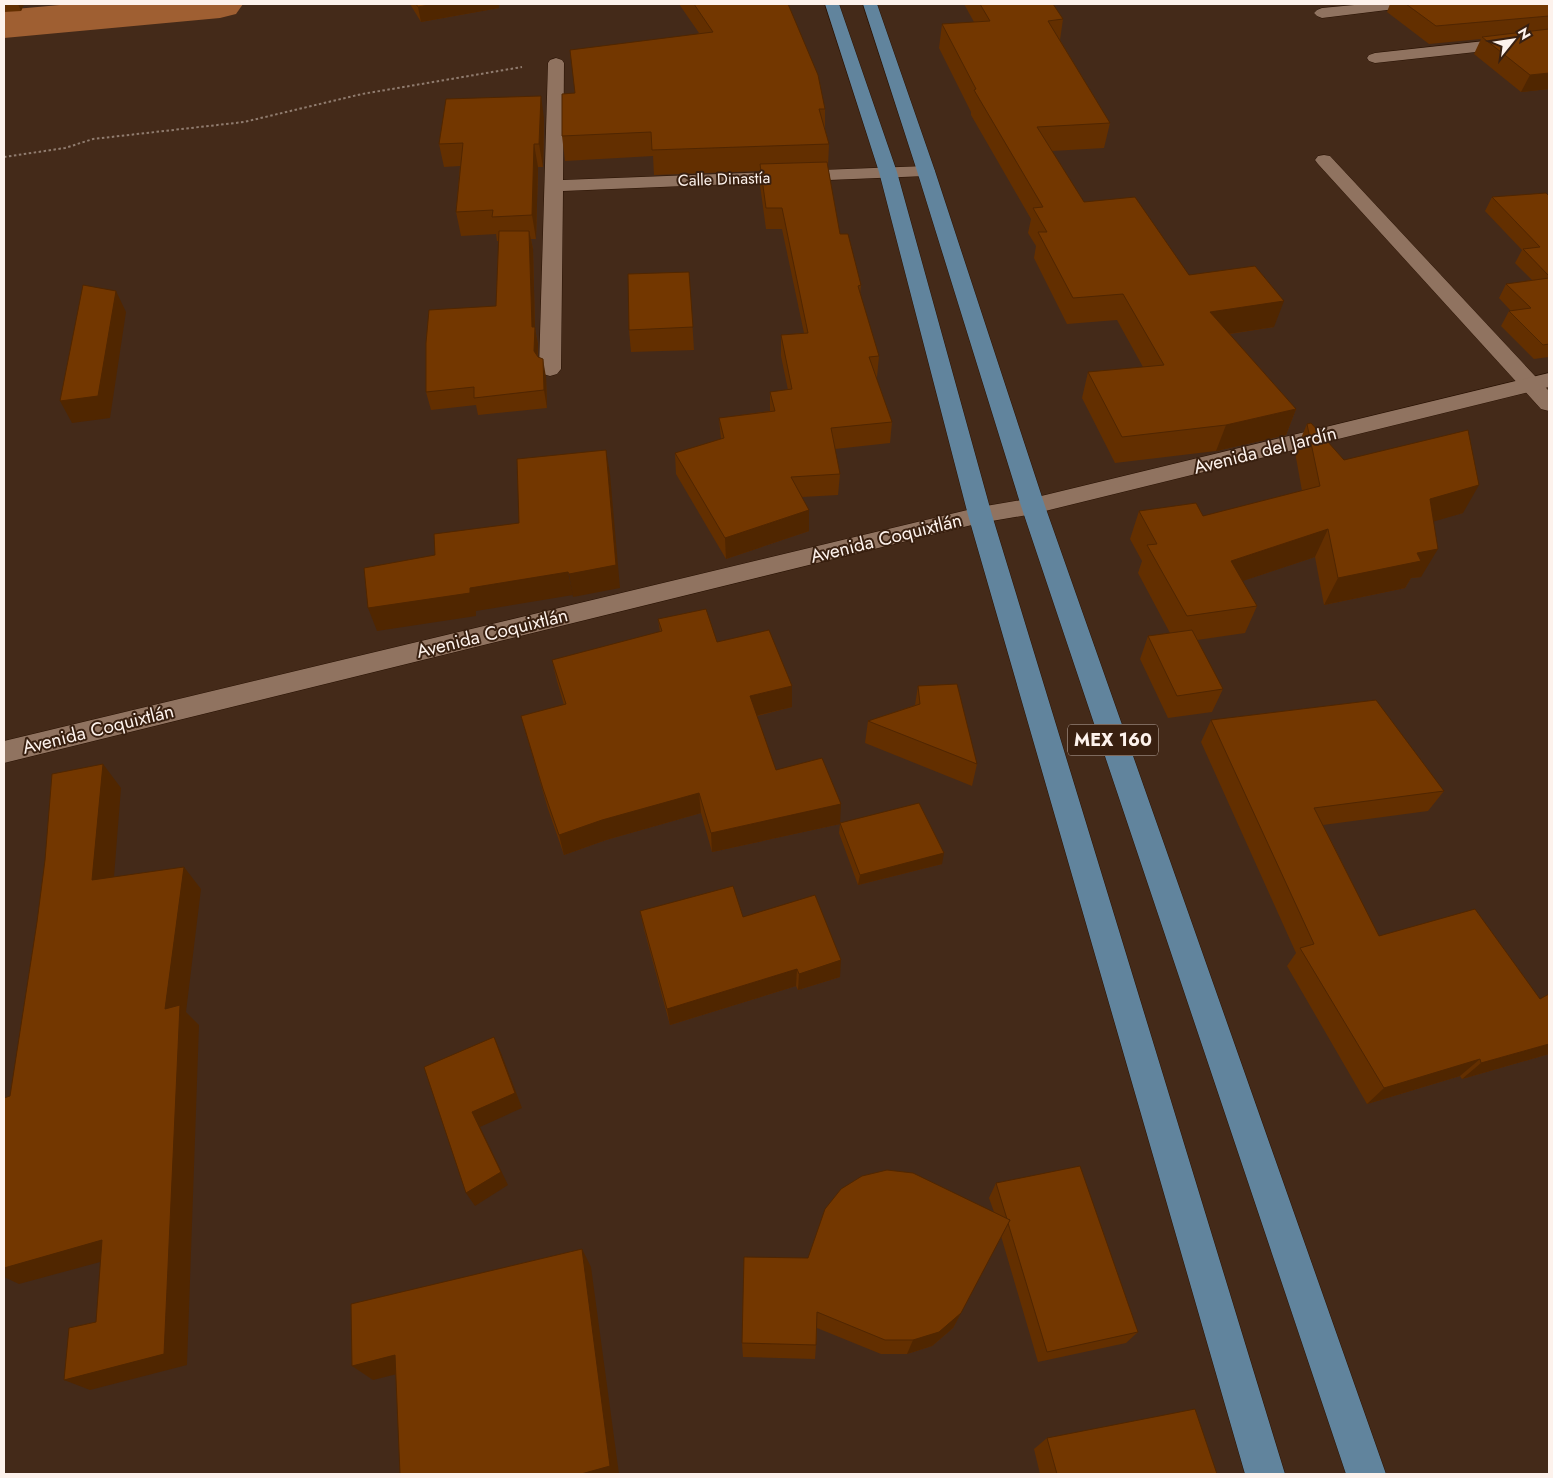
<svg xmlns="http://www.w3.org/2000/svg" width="1553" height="1478" viewBox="0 0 1553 1478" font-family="Jost,sans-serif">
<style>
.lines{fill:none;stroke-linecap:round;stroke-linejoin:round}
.river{fill:#9f5f32;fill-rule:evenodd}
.street-casing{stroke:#291203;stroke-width:1}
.secondary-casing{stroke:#291203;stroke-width:1}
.primary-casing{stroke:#291203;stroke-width:1}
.path{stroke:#907c6f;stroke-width:2;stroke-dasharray:2.5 2.5;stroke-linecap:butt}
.street{fill:#907360;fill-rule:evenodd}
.secondary{fill:#907360;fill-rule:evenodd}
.primary{fill:#61849d;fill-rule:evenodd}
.wall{fill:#632f00}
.shaded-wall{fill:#502600}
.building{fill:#733700;stroke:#502600}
.labels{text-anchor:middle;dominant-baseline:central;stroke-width:4;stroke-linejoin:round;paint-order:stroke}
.far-street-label{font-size:16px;fill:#fdf2ec;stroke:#392010}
.shield{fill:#392010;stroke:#c2b3aa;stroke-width:1}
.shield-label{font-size:18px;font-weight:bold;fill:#fdf2ec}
.street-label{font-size:19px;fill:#fdf2ec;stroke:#392010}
</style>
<rect width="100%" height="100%" fill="#442a19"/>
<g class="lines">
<path class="river" d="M 71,4 L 243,4 L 236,14 L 220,18 L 4,38 L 4,10 Z"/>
<defs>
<g id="street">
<path d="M 1365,4 L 1410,4 L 1408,7 L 1403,8 L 1322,18 L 1317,16 L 1314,13 L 1317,10 L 1322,8 Z"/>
<path d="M 1549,34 L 1549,44 L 1375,63 L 1369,61 L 1367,58 L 1369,55 L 1375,53 Z"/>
<path d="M 556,58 L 562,60 L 564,63 L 563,180 L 926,166 L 932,167 L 935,171 L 932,175 L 926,176 L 563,191 L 561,369 L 557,374 L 550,376 L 543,374 L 539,369 L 548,63 L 550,60 Z"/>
<path d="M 1324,155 L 1330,156 L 1549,391 L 1549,411 L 1541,409 L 1318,164 L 1315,160 L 1318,156 Z"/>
</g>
<path id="secondary" d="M 1549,373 L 1549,387 L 1033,514 L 980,523 L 4,763 L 4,741 L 980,507 L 1033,498 Z"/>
<g id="primary">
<path d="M 825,4 L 839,4 L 897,172 L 992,515 L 1285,1474 L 1245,1474 L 968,515 L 879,172 Z"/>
<path d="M 863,4 L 877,4 L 935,171 L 1045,506 L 1386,1474 L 1346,1474 L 1021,506 L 917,171 Z"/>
</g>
</defs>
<use href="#street" class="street-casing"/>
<use href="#secondary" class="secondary-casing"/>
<use href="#primary" class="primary-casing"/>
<path class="path" d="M 4,157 L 65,148 L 93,139 L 244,122 L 362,94 L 522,67"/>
<use href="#street" class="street"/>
<use href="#secondary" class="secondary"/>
<use href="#primary" class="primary"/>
</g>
<g class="wall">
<path d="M 4,4 L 24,4 L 21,11 L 4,12 Z"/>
<path d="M 410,4 L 499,4 L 499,8 L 421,22 Z"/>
<path d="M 679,4 L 788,4 L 825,109 L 825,129 L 829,144 L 828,167 L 840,234 L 861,285 L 860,294 L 879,356 L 877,377 L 876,377 L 892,422 L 890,443 L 835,449 L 840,474 L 838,495 L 802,497 L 809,531 L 726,559 L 676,474 L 675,453 L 721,439 L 719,418 L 770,411 L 770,392 L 788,390 L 781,356 L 781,335 L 804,333 L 782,229 L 766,229 L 760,185 L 760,171 L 654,175 L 653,156 L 565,161 L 562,136 L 575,93 L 699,33 Z"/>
<path d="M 964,4 L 1062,4 L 1053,4 L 1063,19 L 1060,40 L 1110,123 L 1104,148 L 1052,151 L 1084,202 L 1189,275 L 1274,327 L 1230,334 L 1296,409 L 1286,435 L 1216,451 L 1115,463 L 1082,398 L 1088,372 L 1143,367 L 1117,320 L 1067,324 L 1034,258 L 1036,246 L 1028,233 L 1031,219 L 971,115 L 971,112 L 939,48 L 942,24 L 974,22 Z"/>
<path d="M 1390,4 L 1549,4 L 1549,89 L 1521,92 L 1474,54 L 1481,39 L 1429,44 L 1387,12 Z"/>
<path d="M 544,118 L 543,167 L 538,167 L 536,239 L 531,239 L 533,249 L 535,329 L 538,344 L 538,356 L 546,377 L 547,408 L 478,415 L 476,405 L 431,410 L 426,392 L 496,306 L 499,241 L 497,241 L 496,234 L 461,236 L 456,212 L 460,166 L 444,167 L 439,144 Z"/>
<path d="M 1549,196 L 1549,357 L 1534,359 L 1501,326 L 1509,311 L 1511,311 L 1499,298 L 1506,284 L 1532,280 L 1515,263 L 1522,250 L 1485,211 L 1492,197 Z"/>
<path d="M 689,272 L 694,350 L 631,352 L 629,330 Z"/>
<path d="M 1307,424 L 1344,460 L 1463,513 L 1433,521 L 1421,577 L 1411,578 L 1405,588 L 1324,605 L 1315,557 L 1242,581 L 1257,606 L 1245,633 L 1197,640 L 1223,689 L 1212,712 L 1168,718 L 1140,659 L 1148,636 L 1170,633 L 1138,573 L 1142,561 L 1130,539 L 1139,511 L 1203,516 L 1302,491 L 1295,452 Z"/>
<path d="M 658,619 L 717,642 L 792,686 L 792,707 L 757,716 L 776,770 L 840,822 L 942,864 L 858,885 L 839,833 L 840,824 L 712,852 L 701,813 L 606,840 L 564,855 L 548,809 L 521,716 L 564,705 L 557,681 L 552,660 L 660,632 Z"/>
<path d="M 918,686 L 977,764 L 972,786 L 865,743 L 868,721 L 915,705 Z"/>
<path d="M 1211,720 L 1444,791 L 1428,811 L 1323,825 L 1379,936 L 1540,999 L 1549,994 L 1549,1054 L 1462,1079 L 1460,1076 L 1367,1104 L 1287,966 L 1296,953 L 1201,742 Z"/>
<path d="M 640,911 L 743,917 L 840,977 L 798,990 L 796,986 L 670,1025 L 644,929 Z"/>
<path d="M 996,1183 L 1138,1332 L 1126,1343 L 1038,1362 L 1001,1236 L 953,1328 L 932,1346 L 907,1354 L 881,1354 L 817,1328 L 816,1345 L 815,1359 L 743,1357 L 742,1343 L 808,1258 L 994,1212 L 989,1198 Z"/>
<path d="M 1047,1438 L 1217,1474 L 1040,1474 L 1034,1449 Z"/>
</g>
<g class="shaded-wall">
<path d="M 18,4 L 24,4 L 21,11 Z"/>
<path d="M 434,4 L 499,4 L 499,8 L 421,22 L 418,7 Z"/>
<path d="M 1549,73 L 1549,89 L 1521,92 L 1530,75 Z"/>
<path d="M 541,96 L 544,118 L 543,167 L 539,144 Z"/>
<path d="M 534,144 L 538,167 L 536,239 L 532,215 Z"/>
<path d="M 529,231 L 533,249 L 535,329 L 538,344 L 537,369 L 534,351 L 532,327 Z"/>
<path d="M 116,291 L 126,312 L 110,418 L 72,423 L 60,401 Z"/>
<path d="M 1284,301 L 1274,327 L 1202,338 L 1210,312 Z"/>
<path d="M 543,359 L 546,377 L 547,408 L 544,390 Z"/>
<path d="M 1296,409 L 1286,435 L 1216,451 L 1226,425 Z"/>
<path d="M 606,450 L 610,474 L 620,588 L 573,597 L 569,574 Z"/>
<path d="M 1479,485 L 1463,513 L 1415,527 L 1430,499 Z"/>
<path d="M 809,510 L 809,531 L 726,559 L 725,538 Z"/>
<path d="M 1328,529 L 1315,557 L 1219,589 L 1231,561 Z"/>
<path d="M 1438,549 L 1421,577 L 1411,578 L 1405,588 L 1324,605 L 1338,578 L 1417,553 Z"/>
<path d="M 568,572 L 573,595 L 476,611 L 476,616 L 377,631 L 368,608 L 470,588 Z"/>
<path d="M 792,686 L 792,707 L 751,717 L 750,696 Z"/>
<path d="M 103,764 L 121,788 L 112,902 L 92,880 Z"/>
<path d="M 699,793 L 701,813 L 606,840 L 564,855 L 559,835 L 602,820 Z"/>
<path d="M 841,804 L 840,824 L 712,852 L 711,833 Z"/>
<path d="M 944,853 L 942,864 L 858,885 L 860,875 Z"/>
<path d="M 184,867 L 201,889 L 186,1012 L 199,1025 L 187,1365 L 90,1390 L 64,1380 L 164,1354 L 165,1009 Z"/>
<path d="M 841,960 L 840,977 L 798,990 L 799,974 Z"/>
<path d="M 797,969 L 796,986 L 670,1025 L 667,1009 Z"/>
<path d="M 494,1037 L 501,1053 L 522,1108 L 480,1127 L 508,1185 L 475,1206 L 466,1193 L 472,1112 Z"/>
<path d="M 1549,1044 L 1549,1054 L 1462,1079 L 1481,1063 Z"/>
<path d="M 1480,1059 L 1460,1076 L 1367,1104 L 1384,1088 Z"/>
<path d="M 102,1240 L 126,1255 L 19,1284 L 4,1277 L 4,1268 Z"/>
<path d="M 582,1249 L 591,1267 L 619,1474 L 581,1474 Z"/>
<path d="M 961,1313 L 953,1328 L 932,1346 L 907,1354 L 913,1340 Z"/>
<path d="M 395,1355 L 413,1370 L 373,1380 L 352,1366 Z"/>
</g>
<g class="building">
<path d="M 416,4 L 434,4 L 418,7 Z"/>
<path d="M 694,4 L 788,4 L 818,75 L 825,109 L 819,109 L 829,144 L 652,150 L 651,132 L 562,136 L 562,94 L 575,93 L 570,50 L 713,32 Z"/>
<path d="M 980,4 L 1053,4 L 1063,19 L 1048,21 L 1110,123 L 1037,127 L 1084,202 L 1135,197 L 1189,275 L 1255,266 L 1284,301 L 1210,312 L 1296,409 L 1226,425 L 1122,437 L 1088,372 L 1164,365 L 1123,294 L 1073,298 L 1038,232 L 1047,232 L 1033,208 L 1043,207 L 974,90 L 976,89 L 942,24 L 990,21 Z"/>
<path d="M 1406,4 L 1549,4 L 1549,16 L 1436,26 Z"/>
<path d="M 1549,29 L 1549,73 L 1530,75 L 1482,37 Z"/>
<path d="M 541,96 L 539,144 L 534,144 L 532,215 L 492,217 L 493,210 L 456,212 L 463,143 L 439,144 L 446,99 Z"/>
<path d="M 827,162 L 840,234 L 848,234 L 861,285 L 858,286 L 879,356 L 869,357 L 892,422 L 831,428 L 840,474 L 791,477 L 809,510 L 725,538 L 675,453 L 724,438 L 719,418 L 775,411 L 770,392 L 792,389 L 781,335 L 808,333 L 782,208 L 766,208 L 760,164 Z"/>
<path d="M 1546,193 L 1549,196 L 1549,276 L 1523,249 L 1540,247 L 1492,197 Z"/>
<path d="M 499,231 L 529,231 L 532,327 L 535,327 L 534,351 L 538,357 L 543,359 L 544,390 L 474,398 L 474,387 L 426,392 L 426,343 L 429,310 L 496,306 Z"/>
<path d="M 689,272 L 693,327 L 629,330 L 628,274 Z"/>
<path d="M 1549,278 L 1549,344 L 1543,345 L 1509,311 L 1531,308 L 1506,284 Z"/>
<path d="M 83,285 L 116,291 L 98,396 L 60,401 Z"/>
<path d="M 1311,423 L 1344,460 L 1468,430 L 1479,485 L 1430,499 L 1438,549 L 1417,553 L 1421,561 L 1338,578 L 1328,529 L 1231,561 L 1257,606 L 1187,616 L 1147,545 L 1157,544 L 1139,511 L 1196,503 L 1203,516 L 1320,486 L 1307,424 Z"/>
<path d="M 606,450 L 616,565 L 569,574 L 568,572 L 470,588 L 470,593 L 368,608 L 364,568 L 435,555 L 434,534 L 519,523 L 517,459 Z"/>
<path d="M 706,609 L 717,642 L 769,630 L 792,686 L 750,696 L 776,770 L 822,758 L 841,804 L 711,833 L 699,793 L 602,820 L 559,835 L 543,789 L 521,716 L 566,704 L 552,660 L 662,631 L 658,619 Z"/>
<path d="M 1192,630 L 1223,689 L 1177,696 L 1148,636 Z"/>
<path d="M 957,684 L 977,764 L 868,721 L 920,704 L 918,686 Z"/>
<path d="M 1376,700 L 1444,791 L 1314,808 L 1379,936 L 1475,909 L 1540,999 L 1549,994 L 1549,1044 L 1481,1063 L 1480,1059 L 1384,1088 L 1300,948 L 1314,944 L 1211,720 Z"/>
<path d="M 103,764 L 92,880 L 184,867 L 165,1009 L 180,1005 L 164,1354 L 64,1380 L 69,1328 L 96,1322 L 102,1240 L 4,1268 L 4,1098 L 10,1096 L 37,922 L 45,860 L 52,774 Z"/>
<path d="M 919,803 L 944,853 L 860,875 L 840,823 Z"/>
<path d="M 733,886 L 743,917 L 815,895 L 841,960 L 799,974 L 797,969 L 667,1009 L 640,911 Z"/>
<path d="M 494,1037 L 515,1093 L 472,1112 L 501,1172 L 466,1193 L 424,1067 Z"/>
<path d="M 1080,1166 L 1138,1332 L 1047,1352 L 1008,1223 L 1010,1220 L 1007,1219 L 996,1183 Z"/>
<path d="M 887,1170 L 913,1173 L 1010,1220 L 961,1313 L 939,1332 L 913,1340 L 885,1340 L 817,1312 L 816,1345 L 742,1343 L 744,1257 L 808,1258 L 825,1209 L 841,1189 L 862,1176 Z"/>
<path d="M 582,1249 L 610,1466 L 581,1474 L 400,1474 L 395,1355 L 352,1366 L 351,1304 Z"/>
<path d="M 1195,1409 L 1217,1474 L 1057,1474 L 1047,1438 Z"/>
</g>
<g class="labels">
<g class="far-street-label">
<text transform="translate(724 179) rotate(-2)">Calle Dinastía</text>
</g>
<rect class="shield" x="1068" y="724.5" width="90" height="31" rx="4"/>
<g class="shield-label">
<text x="1113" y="740">MEX 160</text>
</g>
<g class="street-label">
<text transform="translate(1265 450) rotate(-14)">Avenida del Jardín</text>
<text transform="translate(886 538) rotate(-14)">Avenida Coquixtlán</text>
<text transform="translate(492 633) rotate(-14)">Avenida Coquixtlán</text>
<text transform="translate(98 729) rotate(-14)">Avenida Coquixtlán</text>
</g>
</g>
<rect width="1553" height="1478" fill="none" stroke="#fdf2ec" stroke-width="10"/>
<g transform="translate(1513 40) rotate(60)" stroke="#392010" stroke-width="4" paint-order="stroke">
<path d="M0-4L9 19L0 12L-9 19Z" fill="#fdf2ec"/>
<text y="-8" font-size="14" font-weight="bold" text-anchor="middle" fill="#fdf2ec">N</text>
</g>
</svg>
